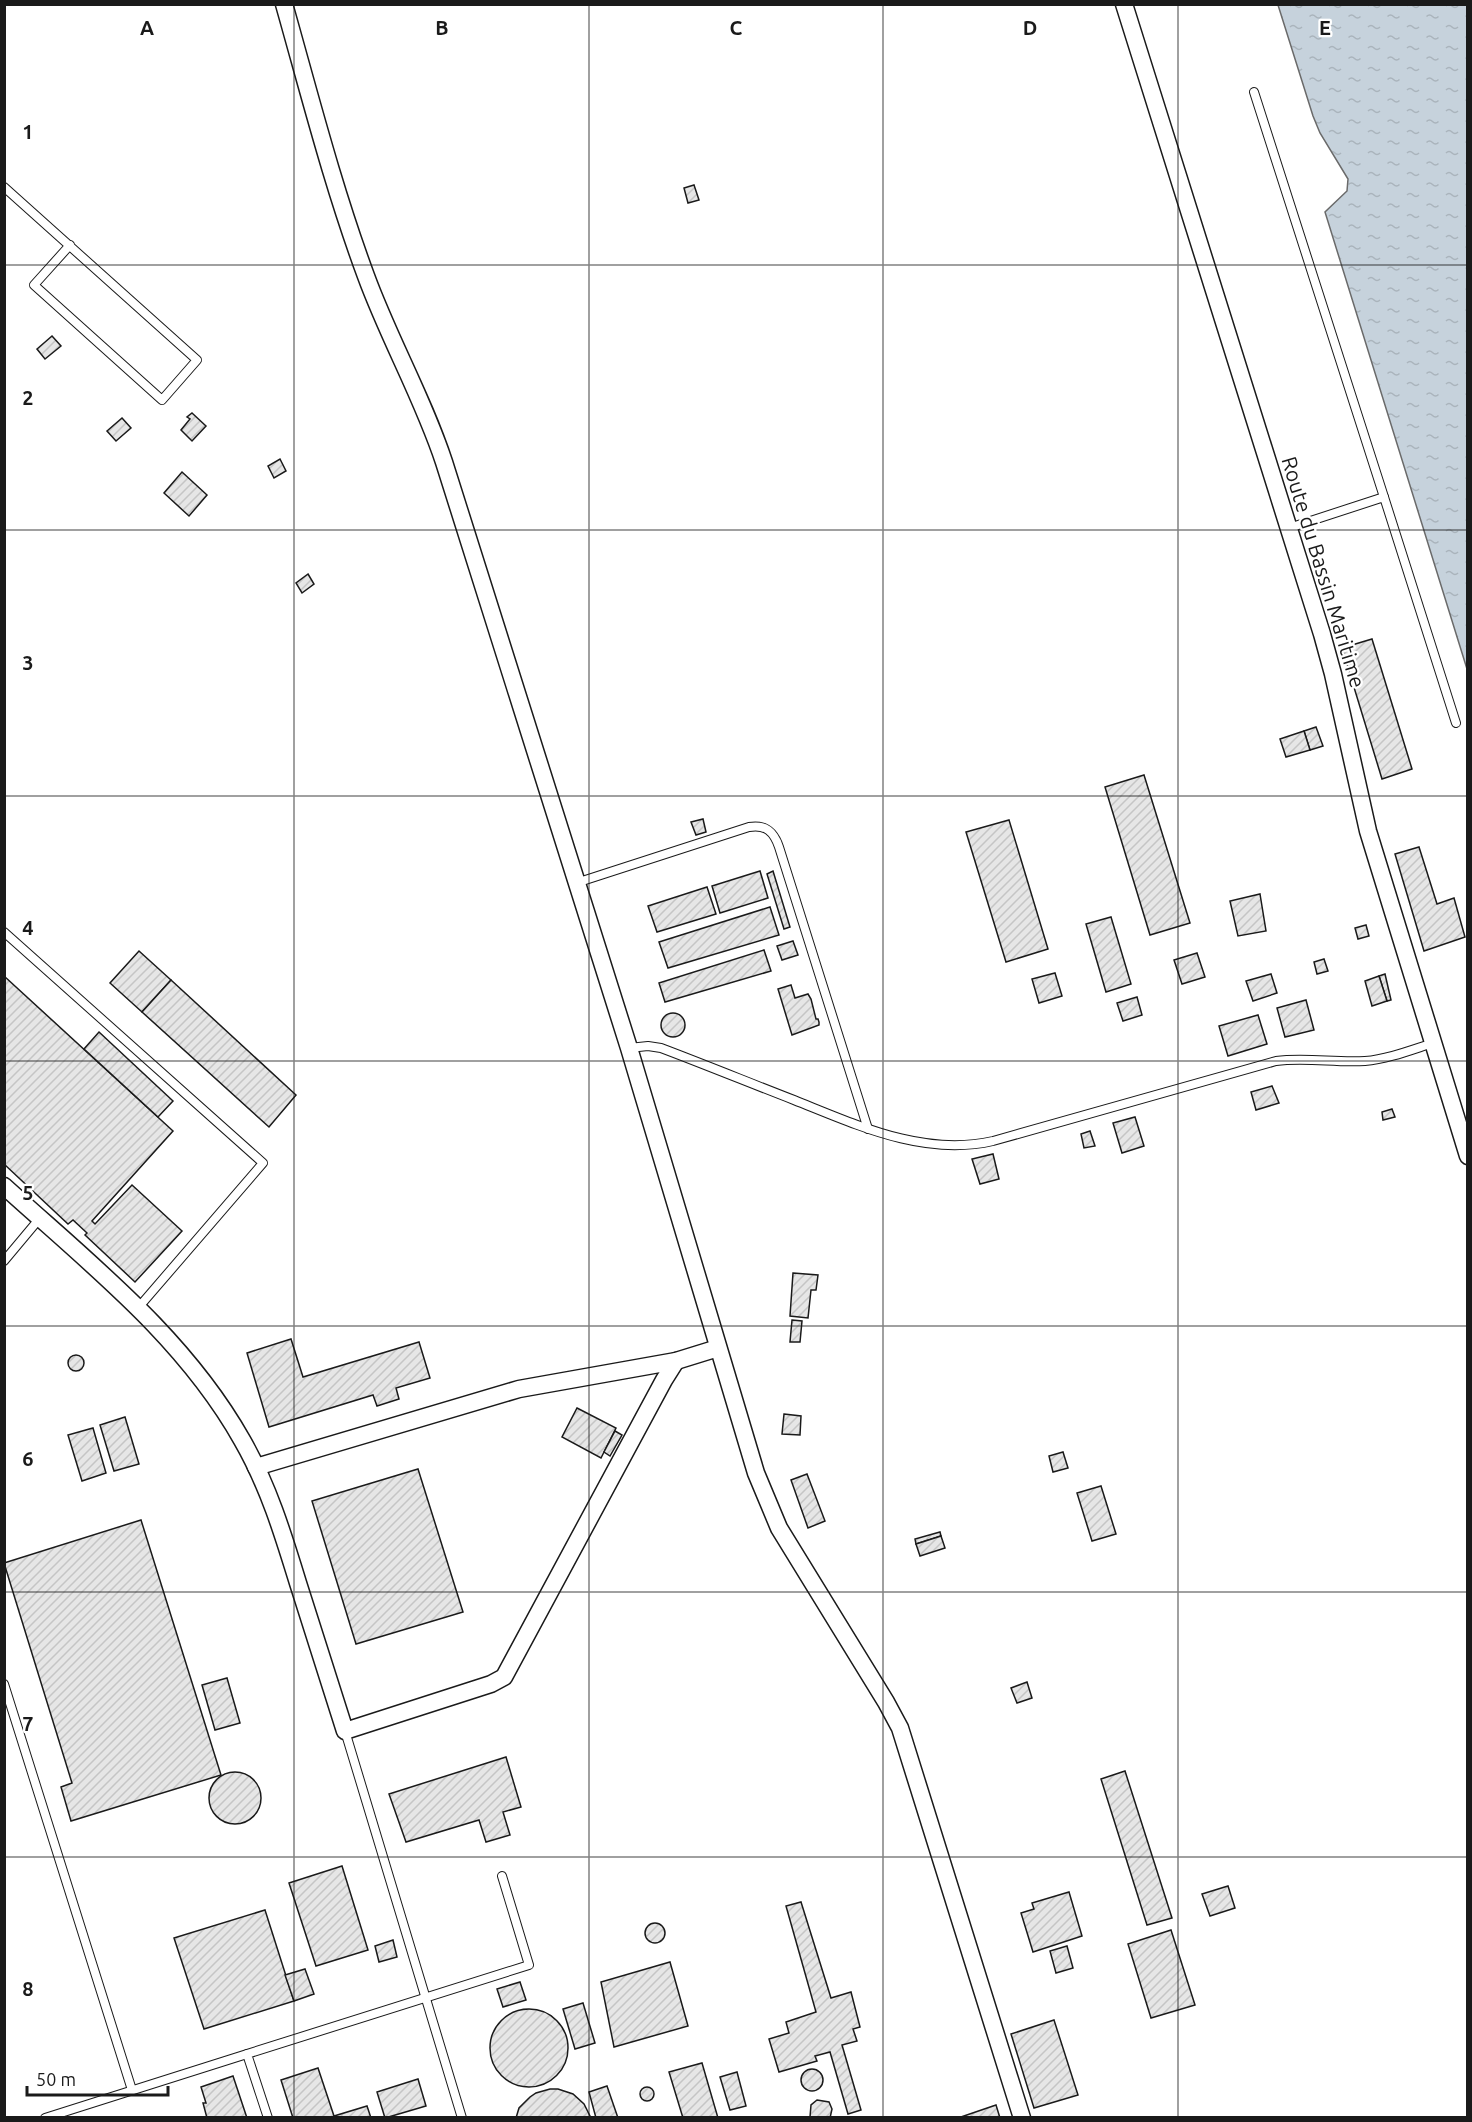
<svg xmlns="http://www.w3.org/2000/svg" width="1472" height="2122" viewBox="0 0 1472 2122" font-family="Ubuntu,sans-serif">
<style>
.water{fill:url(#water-ripples);stroke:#6a6a6a;stroke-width:1.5}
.building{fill:url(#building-hatch);stroke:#1a1a1a;stroke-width:1.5}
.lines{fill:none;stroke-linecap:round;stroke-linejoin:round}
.service-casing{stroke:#1a1a1a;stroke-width:10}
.minor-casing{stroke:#1a1a1a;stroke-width:19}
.service{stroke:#fff;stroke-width:8}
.minor{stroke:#fff;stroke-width:16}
.grid{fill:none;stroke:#1a1a1a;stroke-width:1.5;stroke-opacity:0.55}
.labels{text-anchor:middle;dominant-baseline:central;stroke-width:4.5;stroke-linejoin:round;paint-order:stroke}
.street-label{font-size:21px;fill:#1a1a1a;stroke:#fff}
.grid-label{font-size:20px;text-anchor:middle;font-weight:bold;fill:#1a1a1a;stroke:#fff;stroke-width:4.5;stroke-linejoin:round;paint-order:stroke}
</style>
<defs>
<pattern id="water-ripples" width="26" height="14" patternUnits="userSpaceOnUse" patternTransform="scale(1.5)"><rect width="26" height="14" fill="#c6d2dc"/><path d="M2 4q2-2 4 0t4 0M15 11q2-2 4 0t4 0" fill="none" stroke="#aab4bc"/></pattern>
<pattern id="building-hatch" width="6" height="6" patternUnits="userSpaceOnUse" patternTransform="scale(1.5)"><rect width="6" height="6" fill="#e6e6e6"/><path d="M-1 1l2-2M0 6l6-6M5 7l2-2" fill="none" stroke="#c5c5c5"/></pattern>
</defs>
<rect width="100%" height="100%" fill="#fff"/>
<path class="water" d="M 1278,5 L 1467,5 L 1467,669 L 1325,212 L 1347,191 L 1348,179 L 1320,133 L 1313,116 Z"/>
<g class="building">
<path d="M 694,185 L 699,200 L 688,203 L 684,188 Z"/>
<path d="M 52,336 L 61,346 L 45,359 L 37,349 Z"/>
<path d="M 192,413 L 206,426 L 192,441 L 181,430 L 190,419 L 187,417 Z"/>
<path d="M 122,418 L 131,428 L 116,441 L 107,431 Z"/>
<path d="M 280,459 L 286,471 L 274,478 L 268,466 Z"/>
<path d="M 182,472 L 207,495 L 189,516 L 164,493 Z"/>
<path d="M 308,574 L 314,584 L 302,593 L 296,583 Z"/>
<path d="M 1372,639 L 1412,769 L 1382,779 L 1342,648 Z"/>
<path d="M 1316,727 L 1323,746 L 1310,750 L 1304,731 Z"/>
<path d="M 1304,731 L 1310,750 L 1286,757 L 1280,739 Z"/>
<path d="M 1144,775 L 1190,923 L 1150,935 L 1105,787 Z"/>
<path d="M 703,819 L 706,832 L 696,835 L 691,822 Z"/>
<path d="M 1009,820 L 1048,949 L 1006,962 L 966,832 Z"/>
<path d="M 1419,847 L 1437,904 L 1454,898 L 1465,937 L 1424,951 L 1395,854 Z"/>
<path d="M 760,871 L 768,898 L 720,913 L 712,886 Z"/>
<path d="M 773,871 L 790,927 L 784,929 L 767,874 Z"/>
<path d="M 707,887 L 716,914 L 657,932 L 648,906 Z"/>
<path d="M 1260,894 L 1266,931 L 1238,936 L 1230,901 Z"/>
<path d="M 770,907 L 779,935 L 668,968 L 659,942 Z"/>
<path d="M 1111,917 L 1131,984 L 1106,992 L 1086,924 Z"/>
<path d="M 1366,925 L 1369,936 L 1358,939 L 1355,928 Z"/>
<path d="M 793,941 L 798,955 L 782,960 L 777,946 Z"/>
<path d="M 764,950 L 771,971 L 665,1002 L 659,983 Z"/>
<path d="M 139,951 L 171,980 L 142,1012 L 110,983 Z"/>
<path d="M 1197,953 L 1205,977 L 1182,984 L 1174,960 Z"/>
<path d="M 1324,959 L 1328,971 L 1317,974 L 1314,962 Z"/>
<path d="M 1055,973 L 1062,996 L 1039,1003 L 1032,979 Z"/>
<path d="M 1271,974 L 1277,993 L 1253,1001 L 1246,981 Z"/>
<path d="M 1385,974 L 1391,1000 L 1387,1001 L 1379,976 Z"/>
<path d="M 4,976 L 173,1131 L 92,1221 L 95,1224 L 132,1185 L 182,1231 L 135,1282 L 85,1235 L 87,1233 L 73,1220 L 68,1224 L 4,1164 Z"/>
<path d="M 1379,976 L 1387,1001 L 1372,1006 L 1365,981 Z"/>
<path d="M 171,980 L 296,1095 L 269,1127 L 142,1012 Z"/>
<path d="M 791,985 L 795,998 L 808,994 L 811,999 L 816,1019 L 818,1019 L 819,1022 L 819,1025 L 792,1035 L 778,989 Z"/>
<path d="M 1137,997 L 1142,1015 L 1123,1021 L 1117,1003 Z"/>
<path d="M 1306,1000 L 1314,1030 L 1285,1037 L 1277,1008 Z"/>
<circle cx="673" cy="1025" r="12"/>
<path d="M 1258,1015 L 1267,1044 L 1228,1056 L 1219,1026 Z"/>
<path d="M 99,1032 L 173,1101 L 158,1117 L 84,1049 Z"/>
<path d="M 1272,1086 L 1279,1103 L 1256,1110 L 1251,1092 Z"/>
<path d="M 1392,1109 L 1395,1117 L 1383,1120 L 1382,1112 Z"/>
<path d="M 1135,1117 L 1144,1146 L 1122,1153 L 1113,1123 Z"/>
<path d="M 1090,1131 L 1095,1146 L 1084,1148 L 1081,1134 Z"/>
<path d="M 993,1154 L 999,1179 L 980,1184 L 972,1159 Z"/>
<path d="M 793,1273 L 818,1275 L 816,1290 L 811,1290 L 808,1318 L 790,1316 Z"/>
<path d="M 792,1320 L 802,1321 L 800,1342 L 790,1342 Z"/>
<path d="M 291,1339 L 303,1377 L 419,1342 L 430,1378 L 396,1388 L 399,1399 L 377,1406 L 373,1395 L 269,1427 L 247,1353 Z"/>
<circle cx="76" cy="1363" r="8"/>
<path d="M 577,1408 L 616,1428 L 601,1458 L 562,1437 Z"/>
<path d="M 784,1414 L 801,1416 L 800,1435 L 782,1434 Z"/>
<path d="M 125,1417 L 139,1464 L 114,1471 L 100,1425 Z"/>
<path d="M 93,1428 L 106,1473 L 82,1481 L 68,1435 Z"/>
<path d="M 615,1431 L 622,1435 L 610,1456 L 604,1452 Z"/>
<path d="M 1063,1452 L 1068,1468 L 1053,1472 L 1049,1456 Z"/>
<path d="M 418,1469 L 463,1612 L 356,1644 L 312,1501 Z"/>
<path d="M 807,1474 L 825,1521 L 808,1528 L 791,1480 Z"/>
<path d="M 1101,1486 L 1116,1534 L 1092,1541 L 1077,1493 Z"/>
<path d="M 141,1520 L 221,1775 L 71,1821 L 61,1787 L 72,1783 L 4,1563 Z"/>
<path d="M 940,1532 L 941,1536 L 916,1544 L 915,1539 Z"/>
<path d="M 941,1536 L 945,1548 L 920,1556 L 916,1544 Z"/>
<path d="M 227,1678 L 240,1723 L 215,1730 L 202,1685 Z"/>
<path d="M 1027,1682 L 1032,1698 L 1017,1703 L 1011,1688 Z"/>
<path d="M 506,1757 L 521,1807 L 503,1812 L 510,1835 L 486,1842 L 479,1820 L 406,1842 L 389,1794 Z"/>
<path d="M 1125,1771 L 1172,1918 L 1147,1925 L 1101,1779 Z"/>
<circle cx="235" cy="1798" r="26"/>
<path d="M 342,1866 L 368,1950 L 316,1966 L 289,1883 Z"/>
<path d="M 1228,1886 L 1235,1908 L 1210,1916 L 1202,1894 Z"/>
<path d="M 1069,1892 L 1082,1936 L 1033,1952 L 1021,1913 L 1034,1909 L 1032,1903 Z"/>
<path d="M 801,1902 L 831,1998 L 851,1992 L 860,2027 L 853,2029 L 857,2041 L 842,2045 L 861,2110 L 848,2114 L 830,2052 L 815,2056 L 817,2061 L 779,2072 L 769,2039 L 789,2033 L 786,2022 L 816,2012 L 786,1906 Z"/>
<path d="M 265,1910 L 294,2001 L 204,2029 L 174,1938 Z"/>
<circle cx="655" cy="1933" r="10"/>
<path d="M 1171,1930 L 1195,2005 L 1151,2018 L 1128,1944 Z"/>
<path d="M 393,1940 L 397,1957 L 379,1962 L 375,1946 Z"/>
<path d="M 1067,1946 L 1073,1968 L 1056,1973 L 1050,1951 Z"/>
<path d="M 670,1962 L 688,2026 L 614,2047 L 601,1982 Z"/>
<path d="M 305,1969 L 314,1994 L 294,2001 L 285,1975 Z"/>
<path d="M 520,1982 L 526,2000 L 503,2007 L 497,1989 Z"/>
<path d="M 583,2003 L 595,2043 L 575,2049 L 563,2009 Z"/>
<circle cx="529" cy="2048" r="39"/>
<path d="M 1054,2020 L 1078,2095 L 1034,2108 L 1011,2034 Z"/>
<path d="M 702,2063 L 718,2118 L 683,2118 L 669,2072 Z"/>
<path d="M 318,2068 L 334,2116 L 367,2106 L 371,2118 L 293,2118 L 281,2080 Z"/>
<circle cx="812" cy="2080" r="11"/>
<path d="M 737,2072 L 746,2106 L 730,2110 L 720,2077 Z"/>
<path d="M 233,2076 L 247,2118 L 207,2118 L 203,2103 L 206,2103 L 201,2087 Z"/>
<path d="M 418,2079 L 426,2106 L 385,2118 L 377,2092 Z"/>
<path d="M 607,2086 L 618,2118 L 596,2118 L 589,2092 Z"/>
<circle cx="647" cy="2094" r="7"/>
<path d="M 550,2089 L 558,2089 L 573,2094 L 584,2104 L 591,2118 L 516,2118 L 519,2108 L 530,2097 L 536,2093 Z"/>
<path d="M 817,2100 L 829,2102 L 832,2109 L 830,2118 L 810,2117 L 811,2105 Z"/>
<path d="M 996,2105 L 1000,2118 L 958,2118 Z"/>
</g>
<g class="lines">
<defs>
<g id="service">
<path d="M 1254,92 L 1384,497"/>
<path d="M 4,187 L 197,360 L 162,400 L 34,285 L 70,245"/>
<path d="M 1289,528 L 1384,497 L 1456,723"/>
<path d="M 576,883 L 749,827 C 766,824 774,832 779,847 L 868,1129"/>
<path d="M 4,932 L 263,1163 L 138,1308"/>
<path d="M 629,1048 L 648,1046 L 661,1048 C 706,1065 750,1083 794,1100 C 857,1125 924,1157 993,1141 L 1276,1061 C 1306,1057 1336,1063 1365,1061 C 1388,1059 1411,1050 1433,1043"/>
<path d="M 4,1261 L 40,1218"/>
<path d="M 4,1684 L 132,2090"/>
<path d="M 345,1731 L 462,2118"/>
<path d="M 45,2118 L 247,2054"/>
<path d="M 268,2118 L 247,2054 L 529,1965 L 502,1876"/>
</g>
<g id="minor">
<path d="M 284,4 C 310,96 333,187 366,276 C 389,339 423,398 444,462 L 629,1048 L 756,1473 L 779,1528 L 886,1702 L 900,1728 L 1022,2118"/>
<path d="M 1124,4 L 1322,634 L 1333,674 L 1368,831 L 1468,1156"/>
<path d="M 4,1186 C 90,1264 184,1337 242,1440 C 268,1485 283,1534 298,1583 C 314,1632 329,1682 345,1731 L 491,1684 L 504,1677 L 664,1380 L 676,1361"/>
<path d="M 256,1467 L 519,1389 L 676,1361 L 718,1348"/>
</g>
</defs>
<use href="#service" class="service-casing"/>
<use href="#minor" class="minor-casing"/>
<use href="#service" class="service"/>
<use href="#minor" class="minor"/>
</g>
<path class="grid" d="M 294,4 L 294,2118M 589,4 L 589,2118M 883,4 L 883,2118M 1178,4 L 1178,2118M 4,265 L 1468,265M 4,530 L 1468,530M 4,796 L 1468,796M 4,1061 L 1468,1061M 4,1326 L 1468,1326M 4,1592 L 1468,1592M 4,1857 L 1468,1857"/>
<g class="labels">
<g class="street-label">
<text transform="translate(1324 572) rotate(73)">Route du Bassin Maritime</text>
</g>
</g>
<g class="grid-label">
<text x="147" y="35">A</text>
<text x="442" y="35">B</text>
<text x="736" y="35">C</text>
<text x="1030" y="35">D</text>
<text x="1325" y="35">E</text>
<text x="28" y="139">1</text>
<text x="28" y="405">2</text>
<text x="28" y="670">3</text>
<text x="28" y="935">4</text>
<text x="28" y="1200">5</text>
<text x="28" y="1466">6</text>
<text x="28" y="1731">7</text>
<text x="28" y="1996">8</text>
</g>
<rect width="1472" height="2122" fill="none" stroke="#1a1a1a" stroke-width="12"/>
<path d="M27 2086v9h141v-9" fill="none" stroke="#1a1a1a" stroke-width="3"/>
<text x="36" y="2086" font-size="18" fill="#1a1a1a" stroke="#ffffff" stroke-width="4.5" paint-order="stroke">50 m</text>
</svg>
